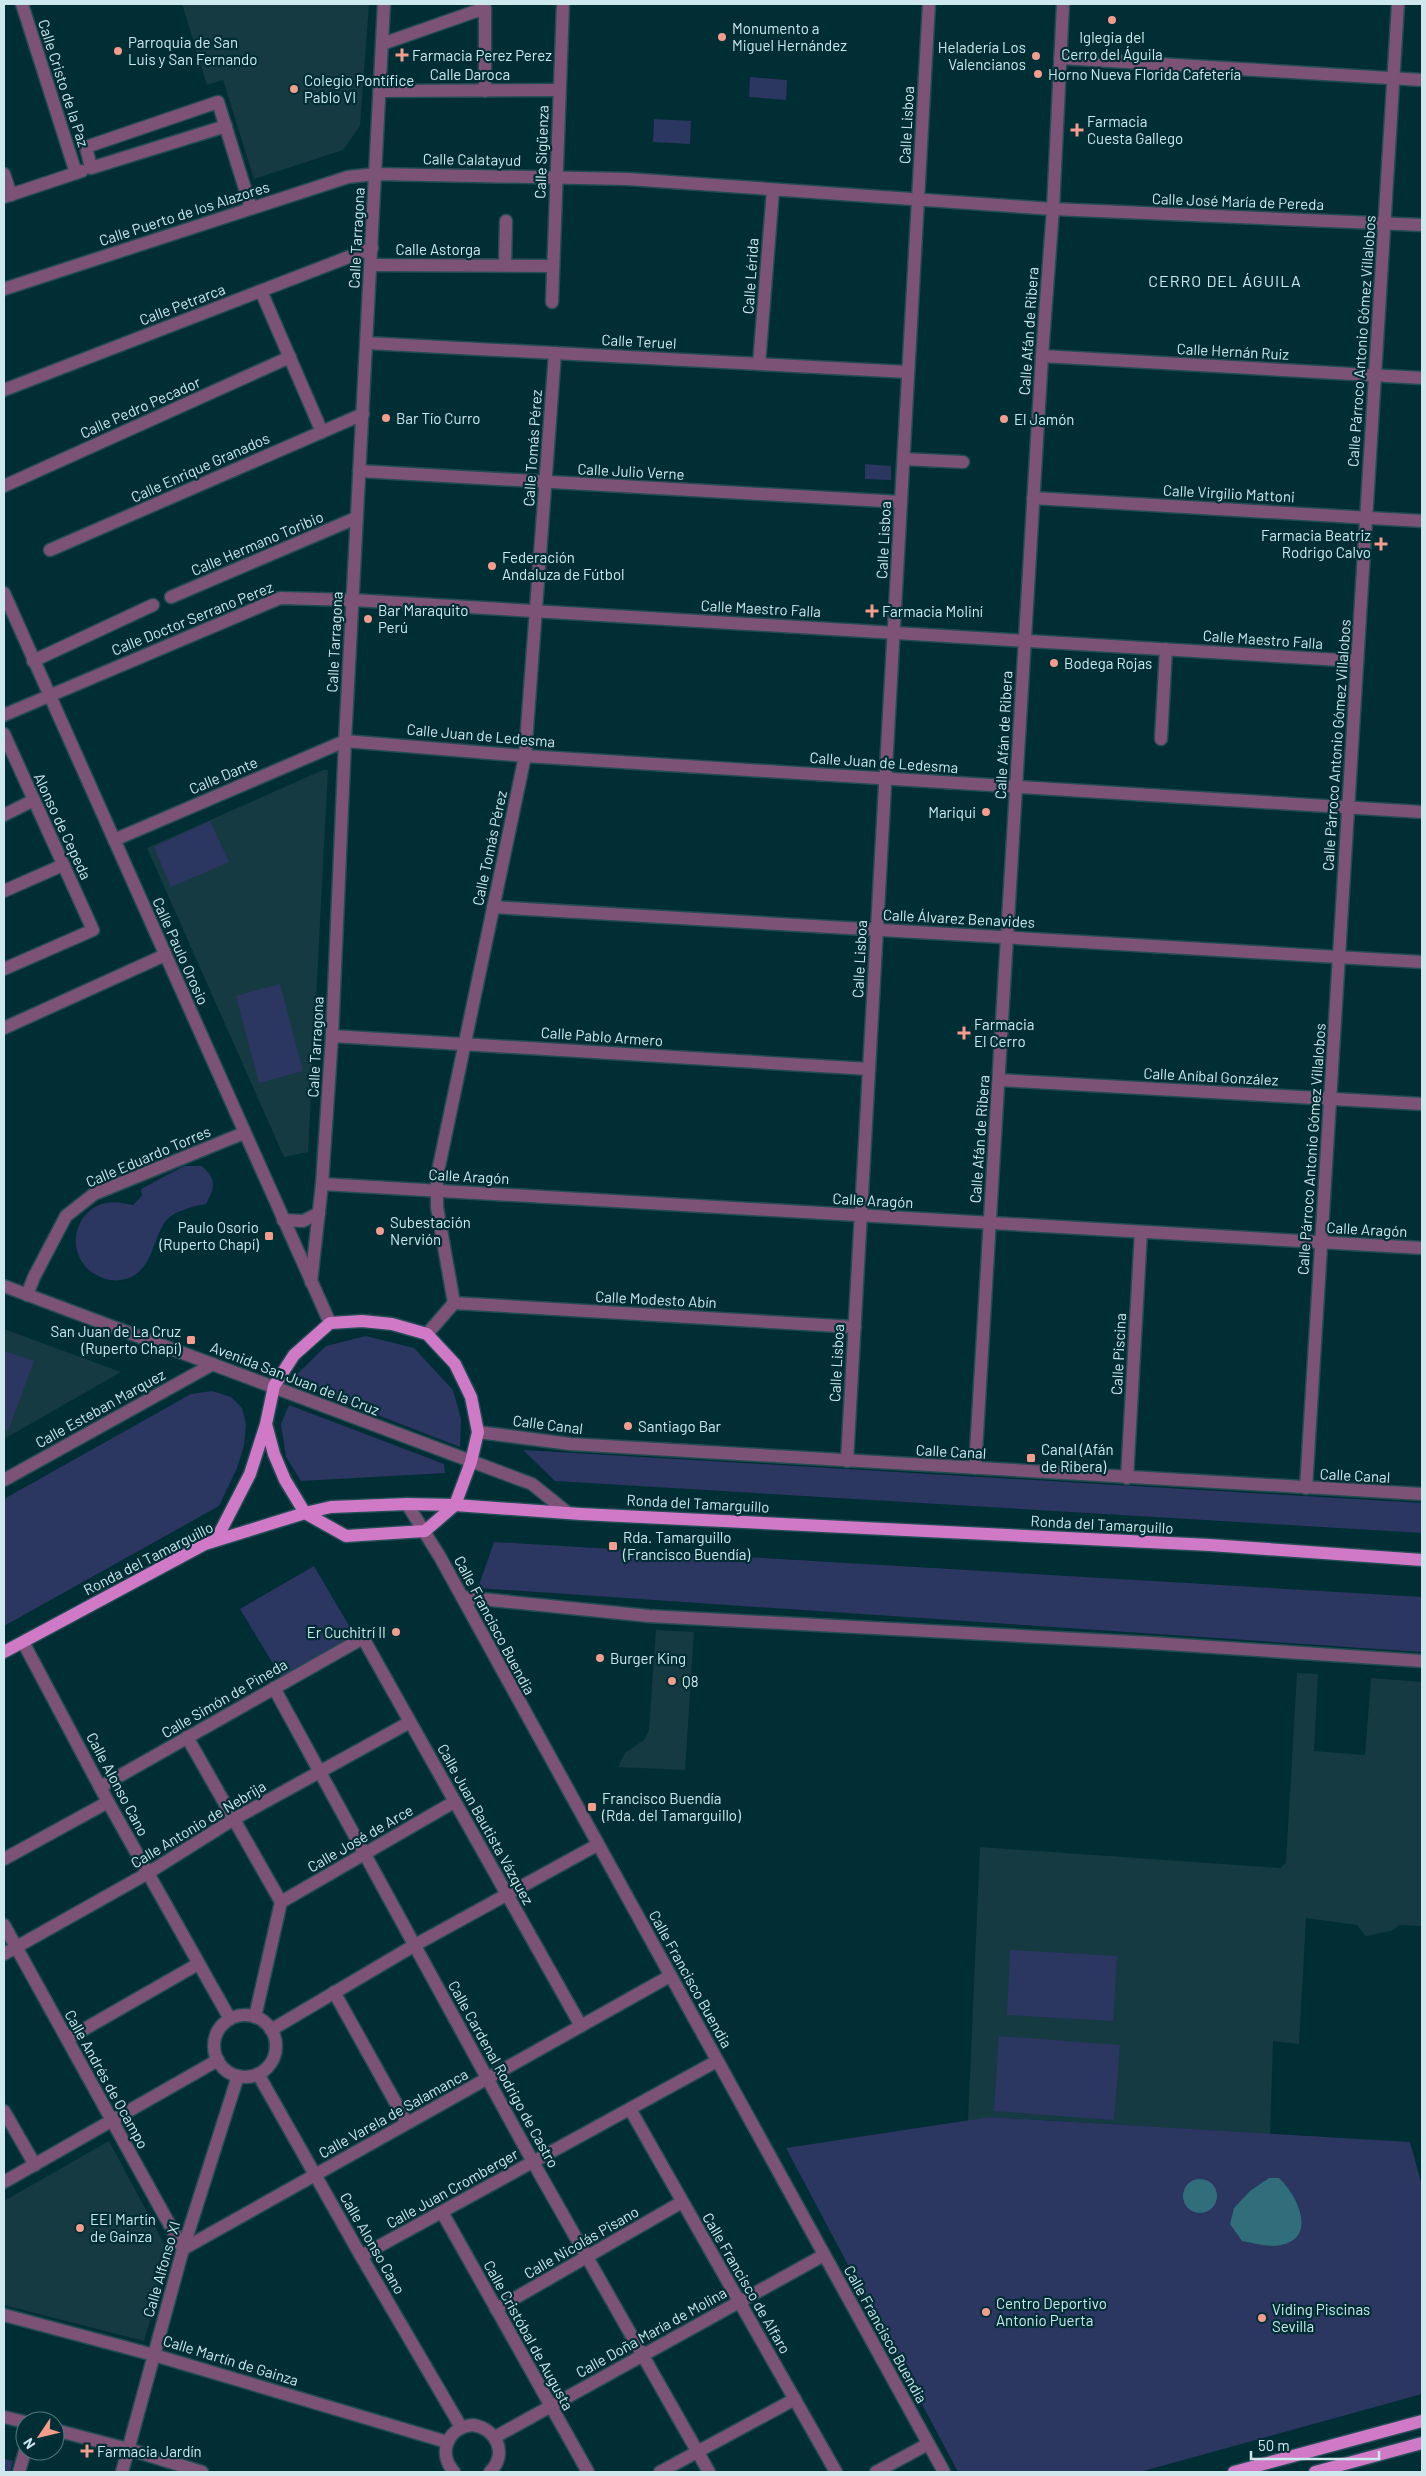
<svg xmlns="http://www.w3.org/2000/svg" width="1426" height="2476" viewBox="0 0 1426 2476" font-family="Barlow,sans-serif">
<style>
.built{fill:#163a41}
.green{fill:#2b3661;fill-rule:evenodd}
.water{fill:#2f6e7a}
.lines{fill:none;stroke-linecap:round;stroke-linejoin:round}
.minor-casing{stroke:#214c53;stroke-width:15}
.major-casing{stroke:#214c53;stroke-width:15}
.minor{stroke:#7c5277;stroke-width:12}
.major{stroke:#d079c6;stroke-width:12}
.poi-dot{fill:#f49d8c;stroke:#002e35;stroke-width:2}
.labels{text-anchor:middle;dominant-baseline:central;stroke-width:4.5;stroke-linejoin:round;paint-order:stroke}
.poi-label{font-size:15px;fill:#cde9ee;stroke:#002e35;text-anchor:start}
.street-label{font-size:15px;fill:#cde9ee;stroke:#002e35}
.neighbourhood-label{font-size:16px;letter-spacing:1px;fill:#cde9ee;stroke:#002e35}
</style>
<rect width="100%" height="100%" fill="#002e35"/>
<g class="built">
<path d="M 182,4 L 369,4 L 360,126 L 343,150 L 254,179 L 223,80 L 207,85 Z"/>
<path d="M 323,770 L 328,770 L 308,1152 L 284,1157 L 147,848 Z"/>
<path d="M 4,1329 L 121,1372 L 4,1439 Z"/>
<path d="M 656,1630 L 694,1632 L 685,1770 L 618,1767 L 625,1753 L 644,1740 L 649,1730 Z"/>
<path d="M 1297,1673 L 1318,1674 L 1314,1751 L 1365,1755 L 1371,1678 L 1422,1682 L 1422,1926 L 1400,1925 L 1391,1931 L 1366,1936 L 1357,1925 L 1306,1918 L 1299,2044 L 1273,2041 L 1270,2134 L 991,2117 L 968,2121 L 980,1847 L 1280,1868 L 1286,1863 Z"/>
<path d="M 109,2141 L 170,2255 L 144,2341 L 4,2305 L 4,2201 Z"/>
</g>
<g class="green">
<path d="M 750,77 L 787,80 L 786,100 L 749,97 Z"/>
<path d="M 654,119 L 691,121 L 690,144 L 653,142 Z"/>
<path d="M 865,464 L 891,466 L 891,480 L 865,479 Z"/>
<path d="M 210,821 L 229,862 L 171,887 L 154,847 Z"/>
<path d="M 280,984 L 303,1071 L 259,1083 L 236,996 Z"/>
<path d="M 184,1166 L 202,1166 C 217,1180 215,1187 206,1204 C 194,1206 173,1211 165,1222 C 151,1243 153,1270 126,1279 C 118,1281 110,1281 103,1278 C 92,1274 83,1267 79,1256 C 69,1235 83,1207 106,1203 C 116,1201 124,1203 133,1205 L 142,1196 L 141,1189 Z"/>
<path d="M 366,1336 L 414,1348 L 453,1390 L 461,1419 L 460,1447 L 290,1381 L 326,1346 Z"/>
<path d="M 4,1351 L 34,1361 L 8,1431 L 4,1429 Z"/>
<path d="M 212,1391 L 231,1397 L 242,1408 L 246,1424 L 244,1445 L 237,1468 L 219,1506 L 4,1626 L 4,1499 L 191,1394 Z"/>
<path d="M 289,1405 L 444,1464 L 445,1473 L 301,1481 L 286,1457 L 281,1424 Z"/>
<path d="M 523,1450 L 1422,1503 L 1422,1533 L 555,1481 Z"/>
<path d="M 494,1542 L 1422,1597 L 1422,1652 L 478,1588 Z"/>
<path d="M 314,1566 L 358,1641 L 284,1682 L 240,1609 Z"/>
<path d="M 1010,1950 L 1117,1956 L 1113,2021 L 1007,2015 Z"/>
<path d="M 999,2036 L 1120,2045 L 1114,2120 L 994,2111 Z"/>
<path d="M 990,2117 L 1410,2142 L 1422,2186 L 1422,2394 L 1140,2472 L 958,2472 L 786,2148 ZM 1201,2179 L 1215,2187 L 1183,2191 L 1191,2183 Z"/>
<path d="M 4,2459 L 13,2461 L 10,2472 L 4,2472 Z"/>
</g>
<g class="water">
<path d="M 1269,2178 L 1279,2178 C 1300,2198 1319,2243 1274,2246 C 1263,2246 1253,2243 1242,2241 L 1230,2224 L 1234,2208 L 1250,2191 Z"/>
<circle cx="1200" cy="2196" r="17"/>
</g>
<g class="lines">
<defs>
<g id="minor">
<path d="M 22,4 L 76,173"/>
<path d="M 382,44 L 485,8 L 485,91"/>
<path d="M 1060,58 L 1422,80"/>
<path d="M 380,91 L 559,90"/>
<path d="M 226,126 L 91,168 L 86,147 L 218,102 L 251,208"/>
<path d="M 4,174 L 11,195"/>
<path d="M 4,197 L 82,171"/>
<path d="M 371,265 L 553,266"/>
<path d="M 505,265 L 506,221"/>
<path d="M 4,289 L 348,177 L 376,174 L 628,179 L 1053,209 L 1422,225"/>
<path d="M 261,291 L 322,432"/>
<path d="M 552,302 L 563,4"/>
<path d="M 367,343 L 908,372"/>
<path d="M 1042,356 L 1422,378"/>
<path d="M 759,364 L 773,190"/>
<path d="M 4,390 L 372,248"/>
<path d="M 904,459 L 963,462"/>
<path d="M 359,471 L 901,502"/>
<path d="M 4,486 L 290,357"/>
<path d="M 1033,498 L 1422,521"/>
<path d="M 50,550 L 363,414"/>
<path d="M 4,593 L 330,1323"/>
<path d="M 171,597 L 356,518"/>
<path d="M 33,661 L 153,605"/>
<path d="M 4,715 L 280,598 L 353,600 L 1357,661"/>
<path d="M 4,734 L 93,930 L 4,969"/>
<path d="M 1161,739 L 1166,649"/>
<path d="M 4,815 L 34,800"/>
<path d="M 114,840 L 345,741 L 525,756 L 1422,812"/>
<path d="M 4,891 L 63,865"/>
<path d="M 493,907 L 1422,962"/>
<path d="M 4,1028 L 165,955"/>
<path d="M 332,1036 L 869,1069"/>
<path d="M 999,1080 L 1422,1104"/>
<path d="M 322,1184 L 1422,1248"/>
<path d="M 283,1220 L 303,1221 L 319,1213"/>
<path d="M 311,1282 L 322,1184 L 332,1036 L 345,741 L 384,4"/>
<path d="M 4,1286 L 532,1484 L 568,1513"/>
<path d="M 27,1295 L 34,1277 L 66,1216 L 94,1194 L 244,1133"/>
<path d="M 454,1303 L 437,1207 L 437,1176 L 525,756 L 555,353"/>
<path d="M 454,1303 L 855,1327"/>
<path d="M 427,1334 L 454,1303"/>
<path d="M 478,1432 L 570,1444 L 1422,1494"/>
<path d="M 847,1461 L 929,4"/>
<path d="M 975,1468 L 1042,356 L 1053,209 L 1063,4"/>
<path d="M 1127,1478 L 1141,1232"/>
<path d="M 4,1480 L 213,1364"/>
<path d="M 1306,1488 L 1398,4"/>
<path d="M 407,1504 L 440,1557 L 944,2472"/>
<path d="M 462,1597 L 649,1616 L 1152,1643 L 1422,1661"/>
<path d="M 23,1642 L 108,1802 L 230,2019"/>
<path d="M 274,1688 L 533,2162 L 709,2472"/>
<path d="M 187,1737 L 281,1902"/>
<path d="M 100,1787 L 363,1638 L 581,2026"/>
<path d="M 4,1859 L 108,1802"/>
<path d="M 281,1902 L 454,1802"/>
<path d="M 4,1925 L 183,2249 L 670,1976"/>
<path d="M 4,1954 L 148,1873 L 234,1819 L 410,1722"/>
<path d="M 334,1992 L 407,2123"/>
<circle cx="245" cy="2046" r="31"/>
<path d="M 255,2017 L 281,1902"/>
<path d="M 271,2030 L 415,1945 L 597,1845"/>
<path d="M 67,2039 L 198,1964"/>
<path d="M 258,2074 L 361,2256 L 461,2427"/>
<path d="M 630,2109 L 836,2472"/>
<path d="M 4,2111 L 35,2165"/>
<path d="M 4,2182 L 218,2060"/>
<path d="M 442,2212 L 588,2472"/>
<path d="M 361,2256 L 717,2061"/>
<path d="M 496,2309 L 682,2202"/>
<path d="M 4,2315 L 154,2355 L 447,2442"/>
<path d="M 4,2417 L 25,2422"/>
<path d="M 55,2430 L 128,2449 L 202,2472"/>
<path d="M 495,2437 L 824,2255"/>
<path d="M 19,2472 L 25,2451"/>
<path d="M 122,2472 L 183,2249 L 238,2076"/>
<path d="M 454,2472 C 437,2453 448,2427 473,2425 C 497,2429 508,2454 490,2472"/>
<path d="M 660,2472 L 795,2399"/>
<path d="M 876,2472 L 928,2444"/>
</g>
<g id="major">
<path d="M 216,1540 L 250,1474 L 266,1424 L 274,1386 L 294,1355 L 330,1323 L 362,1321 L 392,1324 L 427,1334 L 455,1364 L 471,1397 L 478,1432 L 471,1462 L 455,1505 L 425,1531 L 346,1536 L 305,1513 L 285,1480 L 274,1454 L 266,1424"/>
<path d="M 4,1652 L 205,1544 L 305,1513 L 331,1507 L 407,1504 L 455,1505 L 581,1514 L 1210,1545 L 1422,1560"/>
<path d="M 1234,2472 L 1422,2421"/>
<path d="M 1315,2472 L 1422,2443"/>
</g>
</defs>
<use href="#minor" class="minor-casing"/>
<use href="#major" class="major-casing"/>
<use href="#minor" class="minor"/>
<use href="#major" class="major"/>
</g>
<g class="poi-dot">
<circle cx="1112" cy="20" r="5"/>
<circle cx="722" cy="37" r="5"/>
<circle cx="118" cy="51" r="5"/>
<path d="M399.5 47.5h5v5h5v5h-5v5h-5v-5h-5v-5h5z"/>
<circle cx="1036" cy="56" r="5"/>
<circle cx="1038" cy="74" r="5"/>
<circle cx="294" cy="89" r="5"/>
<path d="M1074.5 122.5h5v5h5v5h-5v5h-5v-5h-5v-5h5z"/>
<circle cx="386" cy="418" r="5"/>
<circle cx="1004" cy="419" r="5"/>
<path d="M1378.5 536.5h5v5h5v5h-5v5h-5v-5h-5v-5h5z"/>
<circle cx="492" cy="566" r="5"/>
<path d="M869.5 603.5h5v5h5v5h-5v5h-5v-5h-5v-5h5z"/>
<circle cx="368" cy="619" r="5"/>
<circle cx="1054" cy="663" r="5"/>
<circle cx="986" cy="812" r="5"/>
<path d="M961.5 1025.5h5v5h5v5h-5v5h-5v-5h-5v-5h5z"/>
<circle cx="380" cy="1231" r="5"/>
<rect x="264" y="1231" width="10" height="10" rx="2.5"/>
<rect x="186" y="1335" width="10" height="10" rx="2.5"/>
<circle cx="628" cy="1426" r="5"/>
<rect x="1026" y="1453" width="10" height="10" rx="2.5"/>
<rect x="608" y="1541" width="10" height="10" rx="2.5"/>
<circle cx="396" cy="1632" r="5"/>
<circle cx="600" cy="1658" r="5"/>
<circle cx="672" cy="1681" r="5"/>
<rect x="587" y="1802" width="10" height="10" rx="2.5"/>
<circle cx="80" cy="2228" r="5"/>
<circle cx="986" cy="2312" r="5"/>
<circle cx="1262" cy="2318" r="5"/>
<path d="M84.5 2443.5h5v5h5v5h-5v5h-5v-5h-5v-5h5z"/>
</g>
<g class="labels">
<g class="poi-label">
<text x="732" y="28">Monumento a<tspan x="732" dy="17">Miguel Hernández</tspan></text>
<text x="1112" y="37" text-anchor="middle">Iglegia del<tspan x="1112" dy="17">Cerro del Águila</tspan></text>
<text x="128" y="42">Parroquia de San<tspan x="128" dy="17">Luis y San Fernando</tspan></text>
<text x="1026" y="47" text-anchor="end">Heladería Los<tspan x="1026" dy="17">Valencianos</tspan></text>
<text x="412" y="55">Farmacia Perez Perez</text>
<text x="1048" y="74">Horno Nueva Florida Cafetería</text>
<text x="304" y="80">Colegio Pontífice<tspan x="304" dy="17">Pablo VI</tspan></text>
<text x="1087" y="121">Farmacia<tspan x="1087" dy="17">Cuesta Gallego</tspan></text>
<text x="396" y="418">Bar Tío Curro</text>
<text x="1014" y="419">El Jamón</text>
<text x="1371" y="535" text-anchor="end">Farmacia Beatriz<tspan x="1371" dy="17">Rodrigo Calvo</tspan></text>
<text x="502" y="557">Federación<tspan x="502" dy="17">Andaluza de Fútbol</tspan></text>
<text x="378" y="610">Bar Maraquito<tspan x="378" dy="17">Perú</tspan></text>
<text x="882" y="611">Farmacia Moliní</text>
<text x="1064" y="663">Bodega Rojas</text>
<text x="976" y="812" text-anchor="end">Mariqui</text>
<text x="974" y="1024">Farmacia<tspan x="974" dy="17">El Cerro</tspan></text>
<text x="390" y="1222">Subestación<tspan x="390" dy="17">Nervión</tspan></text>
<text x="259" y="1227" text-anchor="end">Paulo Osorio<tspan x="259" dy="17">(Ruperto Chapí)</tspan></text>
<text x="181" y="1331" text-anchor="end">San Juan de La Cruz<tspan x="181" dy="17">(Ruperto Chapí)</tspan></text>
<text x="638" y="1426">Santiago Bar</text>
<text x="1041" y="1449">Canal (Afán<tspan x="1041" dy="17">de Ribera)</tspan></text>
<text x="623" y="1537">Rda. Tamarguillo<tspan x="623" dy="17">(Francisco Buendía)</tspan></text>
<text x="386" y="1632" text-anchor="end">Er Cuchitrí II</text>
<text x="610" y="1658">Burger King</text>
<text x="682" y="1681">Q8</text>
<text x="602" y="1798">Francisco Buendía<tspan x="602" dy="17">(Rda. del Tamarguillo)</tspan></text>
<text x="90" y="2219">EEI Martín<tspan x="90" dy="17">de Gainza</tspan></text>
<text x="996" y="2303">Centro Deportivo<tspan x="996" dy="17">Antonio Puerta</tspan></text>
<text x="1272" y="2309">Viding Piscinas<tspan x="1272" dy="17">Sevilla</tspan></text>
<text x="97" y="2451">Farmacia Jardín</text>
</g>
<g class="street-label">
<text x="470" y="74">Calle Daroca</text>
<text transform="translate(64 83) rotate(72)">Calle Cristo de la Paz</text>
<text transform="translate(906 125) rotate(-87)">Calle Lisboa</text>
<text transform="translate(541 152) rotate(-88)">Calle Sigüenza</text>
<text transform="translate(472 159) rotate(1)">Calle Calatayud</text>
<text transform="translate(1238 201) rotate(2)">Calle José María de Pereda</text>
<text transform="translate(184 213) rotate(-18)">Calle Puerto de los Alazores</text>
<text transform="translate(356 238) rotate(-87)">Calle Tarragona</text>
<text x="438" y="249">Calle Astorga</text>
<text transform="translate(750 276) rotate(-86)">Calle Lérida</text>
<text transform="translate(182 304) rotate(-21)">Calle Petrarca</text>
<text transform="translate(1028 331) rotate(-86)">Calle Afán de Ribera</text>
<text transform="translate(639 341) rotate(3)">Calle Teruel</text>
<text transform="translate(1361 341) rotate(-86)">Calle Párroco Antonio Gómez Villalobos</text>
<text transform="translate(1233 351) rotate(3)">Calle Hernán Ruiz</text>
<text transform="translate(140 407) rotate(-24)">Calle Pedro Pecador</text>
<text transform="translate(532 448) rotate(-86)">Calle Tomás Pérez</text>
<text transform="translate(200 467) rotate(-24)">Calle Enrique Granados</text>
<text transform="translate(631 471) rotate(3)">Calle Julio Verne</text>
<text transform="translate(1229 493) rotate(3)">Calle Virgilio Mattoni</text>
<text transform="translate(883 540) rotate(-87)">Calle Lisboa</text>
<text transform="translate(257 543) rotate(-23)">Calle Hermano Toribio</text>
<text transform="translate(761 608) rotate(3)">Calle Maestro Falla</text>
<text transform="translate(192 618) rotate(-22)">Calle Doctor Serrano Perez</text>
<text transform="translate(1263 639) rotate(4)">Calle Maestro Falla</text>
<text transform="translate(334 642) rotate(-87)">Calle Tarragona</text>
<text transform="translate(481 735) rotate(5)">Calle Juan de Ledesma</text>
<text transform="translate(1003 735) rotate(-87)">Calle Afán de Ribera</text>
<text transform="translate(1336 745) rotate(-86)">Calle Párroco Antonio Gómez Villalobos</text>
<text transform="translate(884 762) rotate(4)">Calle Juan de Ledesma</text>
<text transform="translate(223 775) rotate(-23)">Calle Dante</text>
<text transform="translate(63 826) rotate(65)">Alonso de Cepeda</text>
<text transform="translate(489 848) rotate(-78)">Calle Tomás Pérez</text>
<text transform="translate(959 918) rotate(3)">Calle Álvarez Benavides</text>
<text transform="translate(181 951) rotate(66)">Calle Paulo Orosio</text>
<text transform="translate(859 959) rotate(-87)">Calle Lisboa</text>
<text transform="translate(602 1036) rotate(4)">Calle Pablo Armero</text>
<text transform="translate(315 1047) rotate(-87)">Calle Tarragona</text>
<text transform="translate(1211 1076) rotate(3)">Calle Aníbal González</text>
<text transform="translate(979 1139) rotate(-86)">Calle Afán de Ribera</text>
<text transform="translate(1311 1149) rotate(-86)">Calle Párroco Antonio Gómez Villalobos</text>
<text transform="translate(148 1156) rotate(-23)">Calle Eduardo Torres</text>
<text transform="translate(469 1176) rotate(3)">Calle Aragón</text>
<text transform="translate(873 1200) rotate(3)">Calle Aragón</text>
<text transform="translate(1367 1229) rotate(3)">Calle Aragón</text>
<text transform="translate(656 1299) rotate(3)">Calle Modesto Abín</text>
<text transform="translate(1118 1354) rotate(-87)">Calle Piscina</text>
<text transform="translate(836 1363) rotate(-87)">Calle Lisboa</text>
<text transform="translate(295 1378) rotate(21)">Avenida San Juan de la Cruz</text>
<text transform="translate(100 1408) rotate(-29)">Calle Esteban Marquez</text>
<text transform="translate(548 1424) rotate(7)">Calle Canal</text>
<text transform="translate(951 1451) rotate(3)">Calle Canal</text>
<text transform="translate(1355 1475) rotate(3)">Calle Canal</text>
<text transform="translate(698 1503) rotate(3)">Ronda del Tamarguillo</text>
<text transform="translate(1102 1524) rotate(3)">Ronda del Tamarguillo</text>
<text transform="translate(148 1558) rotate(-27)">Ronda del Tamarguillo</text>
<text transform="translate(495 1625) rotate(62)">Calle Francisco Buendia</text>
<text transform="translate(224 1698) rotate(-30)">Calle Simón de Pineda</text>
<text transform="translate(118 1784) rotate(62)">Calle Alonso Cano</text>
<text transform="translate(198 1824) rotate(-31)">Calle Antonio de Nebrija</text>
<text transform="translate(486 1824) rotate(61)">Calle Juan Bautista Vázquez</text>
<text transform="translate(360 1838) rotate(-30)">Calle José de Arce</text>
<text transform="translate(691 1979) rotate(61)">Calle Francisco Buendia</text>
<text transform="translate(504 2074) rotate(61)">Calle Cardenal Rodrigo de Castro</text>
<text transform="translate(107 2079) rotate(61)">Calle Andrés de Ocampo</text>
<text transform="translate(393 2113) rotate(-29)">Calle Varela de Salamanca</text>
<text transform="translate(452 2188) rotate(-29)">Calle Juan Cromberger</text>
<text transform="translate(581 2242) rotate(-30)">Calle Nicolás Pisano</text>
<text transform="translate(373 2243) rotate(60)">Calle Alonso Cano</text>
<text transform="translate(161 2269) rotate(-74)">Calle Alfonso XI</text>
<text transform="translate(747 2283) rotate(60)">Calle Francisco de Alfaro</text>
<text transform="translate(651 2332) rotate(-29)">Calle Doña María de Molina</text>
<text transform="translate(886 2334) rotate(61)">Calle Francisco Buendia</text>
<text transform="translate(529 2335) rotate(61)">Calle Cristóbal de Augusta</text>
<text transform="translate(231 2360) rotate(17)">Calle Martín de Gainza</text>
</g>
<g class="neighbourhood-label">
<text x="1225" y="280">CERRO DEL ÁGUILA</text>
</g>
</g>
<rect width="1426" height="2476" fill="none" stroke="#cde9ee" stroke-width="10"/>
<g transform="translate(40 2436) rotate(235)"><circle r="24" fill="#002e35" stroke="#52797f"/>
<path d="M0-4L9 19L0 12L-9 19Z" fill="#f49d8c"/>
<text y="-8" font-size="14" font-weight="bold" text-anchor="middle" fill="#cde9ee">N</text>
</g>
<path d="M1251 2451v8h128v-8" fill="none" stroke="#cde9ee" stroke-width="2.5"/>
<text x="1258" y="2451" font-size="15" fill="#cde9ee" stroke="#002e35" stroke-width="4" paint-order="stroke">50 m</text>
</svg>
